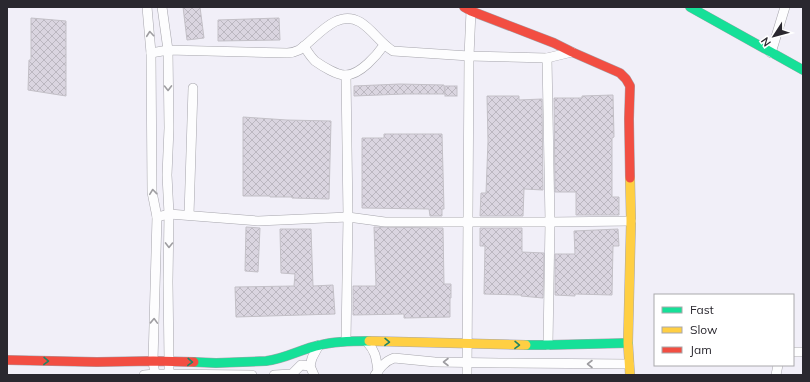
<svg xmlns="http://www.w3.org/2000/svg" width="810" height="382" viewBox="0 0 810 382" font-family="Mulish,sans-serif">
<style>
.building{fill:url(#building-cross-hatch);stroke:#c3c0c7}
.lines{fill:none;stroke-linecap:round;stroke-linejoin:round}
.street-casing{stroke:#a6a5ac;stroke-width:10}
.fast-casing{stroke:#a6a5ac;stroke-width:10}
.slow-casing{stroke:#a6a5ac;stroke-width:10}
.jam-casing{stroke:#a6a5ac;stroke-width:10}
.street{stroke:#fdfdfe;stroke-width:9}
.fast{stroke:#16e098;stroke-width:9}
.slow{stroke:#ffcf43;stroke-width:9}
.jam{stroke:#f24e42;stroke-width:9}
.oneway{stroke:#9e9da1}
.oneway2{stroke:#208464}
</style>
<defs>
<pattern id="building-cross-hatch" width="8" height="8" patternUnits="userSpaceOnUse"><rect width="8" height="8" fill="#dad5e0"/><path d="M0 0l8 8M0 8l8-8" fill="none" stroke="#bbb7c0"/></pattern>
</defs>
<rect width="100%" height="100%" fill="#f1eff8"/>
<g class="building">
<path d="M 183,7 L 200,7 L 204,38 L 187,40 Z"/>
<path d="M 31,18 L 66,21 L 66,96 L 28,90 L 29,60 L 31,60 Z"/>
<path d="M 279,18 L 280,40 L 218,41 L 218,20 Z"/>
<path d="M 400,84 L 444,85 L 445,94 L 404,94 L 354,96 L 354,86 Z"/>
<rect x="445" y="86" width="12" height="10"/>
<path d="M 613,95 L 614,137 L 612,138 L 612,197 L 619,197 L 619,215 L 576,215 L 576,192 L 555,192 L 554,98 L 582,98 L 582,96 Z"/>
<path d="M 487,96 L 519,96 L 519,100 L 542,99 L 543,190 L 524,189 L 523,216 L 480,216 L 481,193 L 486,193 L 488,141 Z"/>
<path d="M 243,117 L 287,120 L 331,121 L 329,199 L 292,198 L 292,197 L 270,197 L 270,196 L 243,196 Z"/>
<path d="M 384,134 L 442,134 L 444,209 L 442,209 L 442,216 L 430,216 L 429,209 L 362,208 L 362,138 L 384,138 Z"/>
<path d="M 246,227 L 260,228 L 258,272 L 245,271 Z"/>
<path d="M 374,227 L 443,228 L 444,284 L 451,284 L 451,298 L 450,298 L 450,317 L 404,318 L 404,314 L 353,315 L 353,286 L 376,286 Z"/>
<path d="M 480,228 L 522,228 L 522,252 L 544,253 L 543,298 L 521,296 L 521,295 L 484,294 L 485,246 L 480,246 Z"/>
<path d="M 280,229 L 311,229 L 313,286 L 333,285 L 335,314 L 236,317 L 235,287 L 294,286 L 295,274 L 281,273 Z"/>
<path d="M 618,229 L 619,246 L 613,246 L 612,295 L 575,294 L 575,296 L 555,295 L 555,254 L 575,254 L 574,231 Z"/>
</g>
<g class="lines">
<defs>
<g id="street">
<path d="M 147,7 L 151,53 L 152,192 L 157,217 L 153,361 L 155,375"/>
<path d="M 162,7 L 168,50 L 169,128 L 167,175 L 169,214 L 168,282 L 169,361 L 169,375"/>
<path d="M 304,46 C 307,51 311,57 315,61 C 322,66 338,76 346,75 C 360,75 377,55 384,45"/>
<path d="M 151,53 L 168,50 L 287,53 C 291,53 295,52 299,50 C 316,39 336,8 360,22 C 372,29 380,43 393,51 L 469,56 L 547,58 L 572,52"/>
<path d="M 771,53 L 785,7"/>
<path d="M 547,58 L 550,222 L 548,345"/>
<path d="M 189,215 L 193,88"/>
<path d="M 157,217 L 169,214 L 258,221 L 348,217 L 385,222 L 550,222 L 631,221"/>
<path d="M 346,341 L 348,217 L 346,75"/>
<path d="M 367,342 C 376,352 376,358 378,371"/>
<path d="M 793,352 L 803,352"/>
<path d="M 310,366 L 312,358 L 319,345"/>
<path d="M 144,375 L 155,374 L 252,375"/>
<path d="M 274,375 L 292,374 L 301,365 L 310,366 L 314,375"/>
<path d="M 375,375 C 380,368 385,361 394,358 L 435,362 L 500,363 L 629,364"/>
<path d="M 467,375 L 469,56 L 471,11"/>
<path d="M 776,375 L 778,365"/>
</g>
<g id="fast">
<path d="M 690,7 L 803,70"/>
<path d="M 526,345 L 548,345 L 628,343"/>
<path d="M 194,362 L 216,363 L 266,361 C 285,359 301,349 320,345 C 336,341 353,341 369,341"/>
</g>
<g id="slow">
<path d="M 369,341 L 526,345"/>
<path d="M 630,375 L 628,343 L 631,221 L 630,178"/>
</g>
<g id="jam">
<path d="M 464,7 L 471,11 L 554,43 L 572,52 L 620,73 L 626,79 L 630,86 L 629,119 L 630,178"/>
<path d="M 7,360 L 97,362 L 153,361 L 194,362"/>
</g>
</defs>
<use href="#street" class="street-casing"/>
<use href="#fast" class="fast-casing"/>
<use href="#slow" class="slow-casing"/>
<use href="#jam" class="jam-casing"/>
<use href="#street" class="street"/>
<use href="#fast" class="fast"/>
<use href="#slow" class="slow"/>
<use href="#jam" class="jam"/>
</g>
<defs><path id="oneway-chevron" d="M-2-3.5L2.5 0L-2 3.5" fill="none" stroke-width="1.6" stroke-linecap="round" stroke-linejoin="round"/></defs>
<g class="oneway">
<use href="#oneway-chevron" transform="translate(150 34) rotate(-95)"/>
<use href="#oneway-chevron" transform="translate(168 88) rotate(89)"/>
<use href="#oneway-chevron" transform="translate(153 192) rotate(-96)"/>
<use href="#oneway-chevron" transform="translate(169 245) rotate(91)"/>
<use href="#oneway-chevron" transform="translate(154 321) rotate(-88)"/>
<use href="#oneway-chevron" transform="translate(446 362) rotate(-180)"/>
<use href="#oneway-chevron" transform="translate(590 364) rotate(-180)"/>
</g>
<g class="oneway2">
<use href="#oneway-chevron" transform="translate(387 342) rotate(1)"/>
<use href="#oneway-chevron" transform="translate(517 345) rotate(1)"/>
<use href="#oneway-chevron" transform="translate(46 361) rotate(1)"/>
<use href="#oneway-chevron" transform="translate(190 362) rotate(2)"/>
</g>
<rect width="810" height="382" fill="none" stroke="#2a282f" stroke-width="16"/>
<rect x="654" y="294" width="140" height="72" fill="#ffffff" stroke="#aaa9ac"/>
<rect x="662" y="307" width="20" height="6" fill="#16e098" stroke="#aaa9ac"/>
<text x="690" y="314" font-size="12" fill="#2a282f">Fast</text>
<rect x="662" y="327" width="20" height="6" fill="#ffcf43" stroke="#aaa9ac"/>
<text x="690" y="334" font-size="12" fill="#2a282f">Slow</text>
<rect x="662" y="347" width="20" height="6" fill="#f24e42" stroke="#aaa9ac"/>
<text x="690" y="354" font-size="12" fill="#2a282f">Jam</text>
<g transform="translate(774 36) rotate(234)" stroke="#ffffff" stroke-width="3" paint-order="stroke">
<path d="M0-3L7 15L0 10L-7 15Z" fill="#2a282f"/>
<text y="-6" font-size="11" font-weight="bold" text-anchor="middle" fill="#2a282f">N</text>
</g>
</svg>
